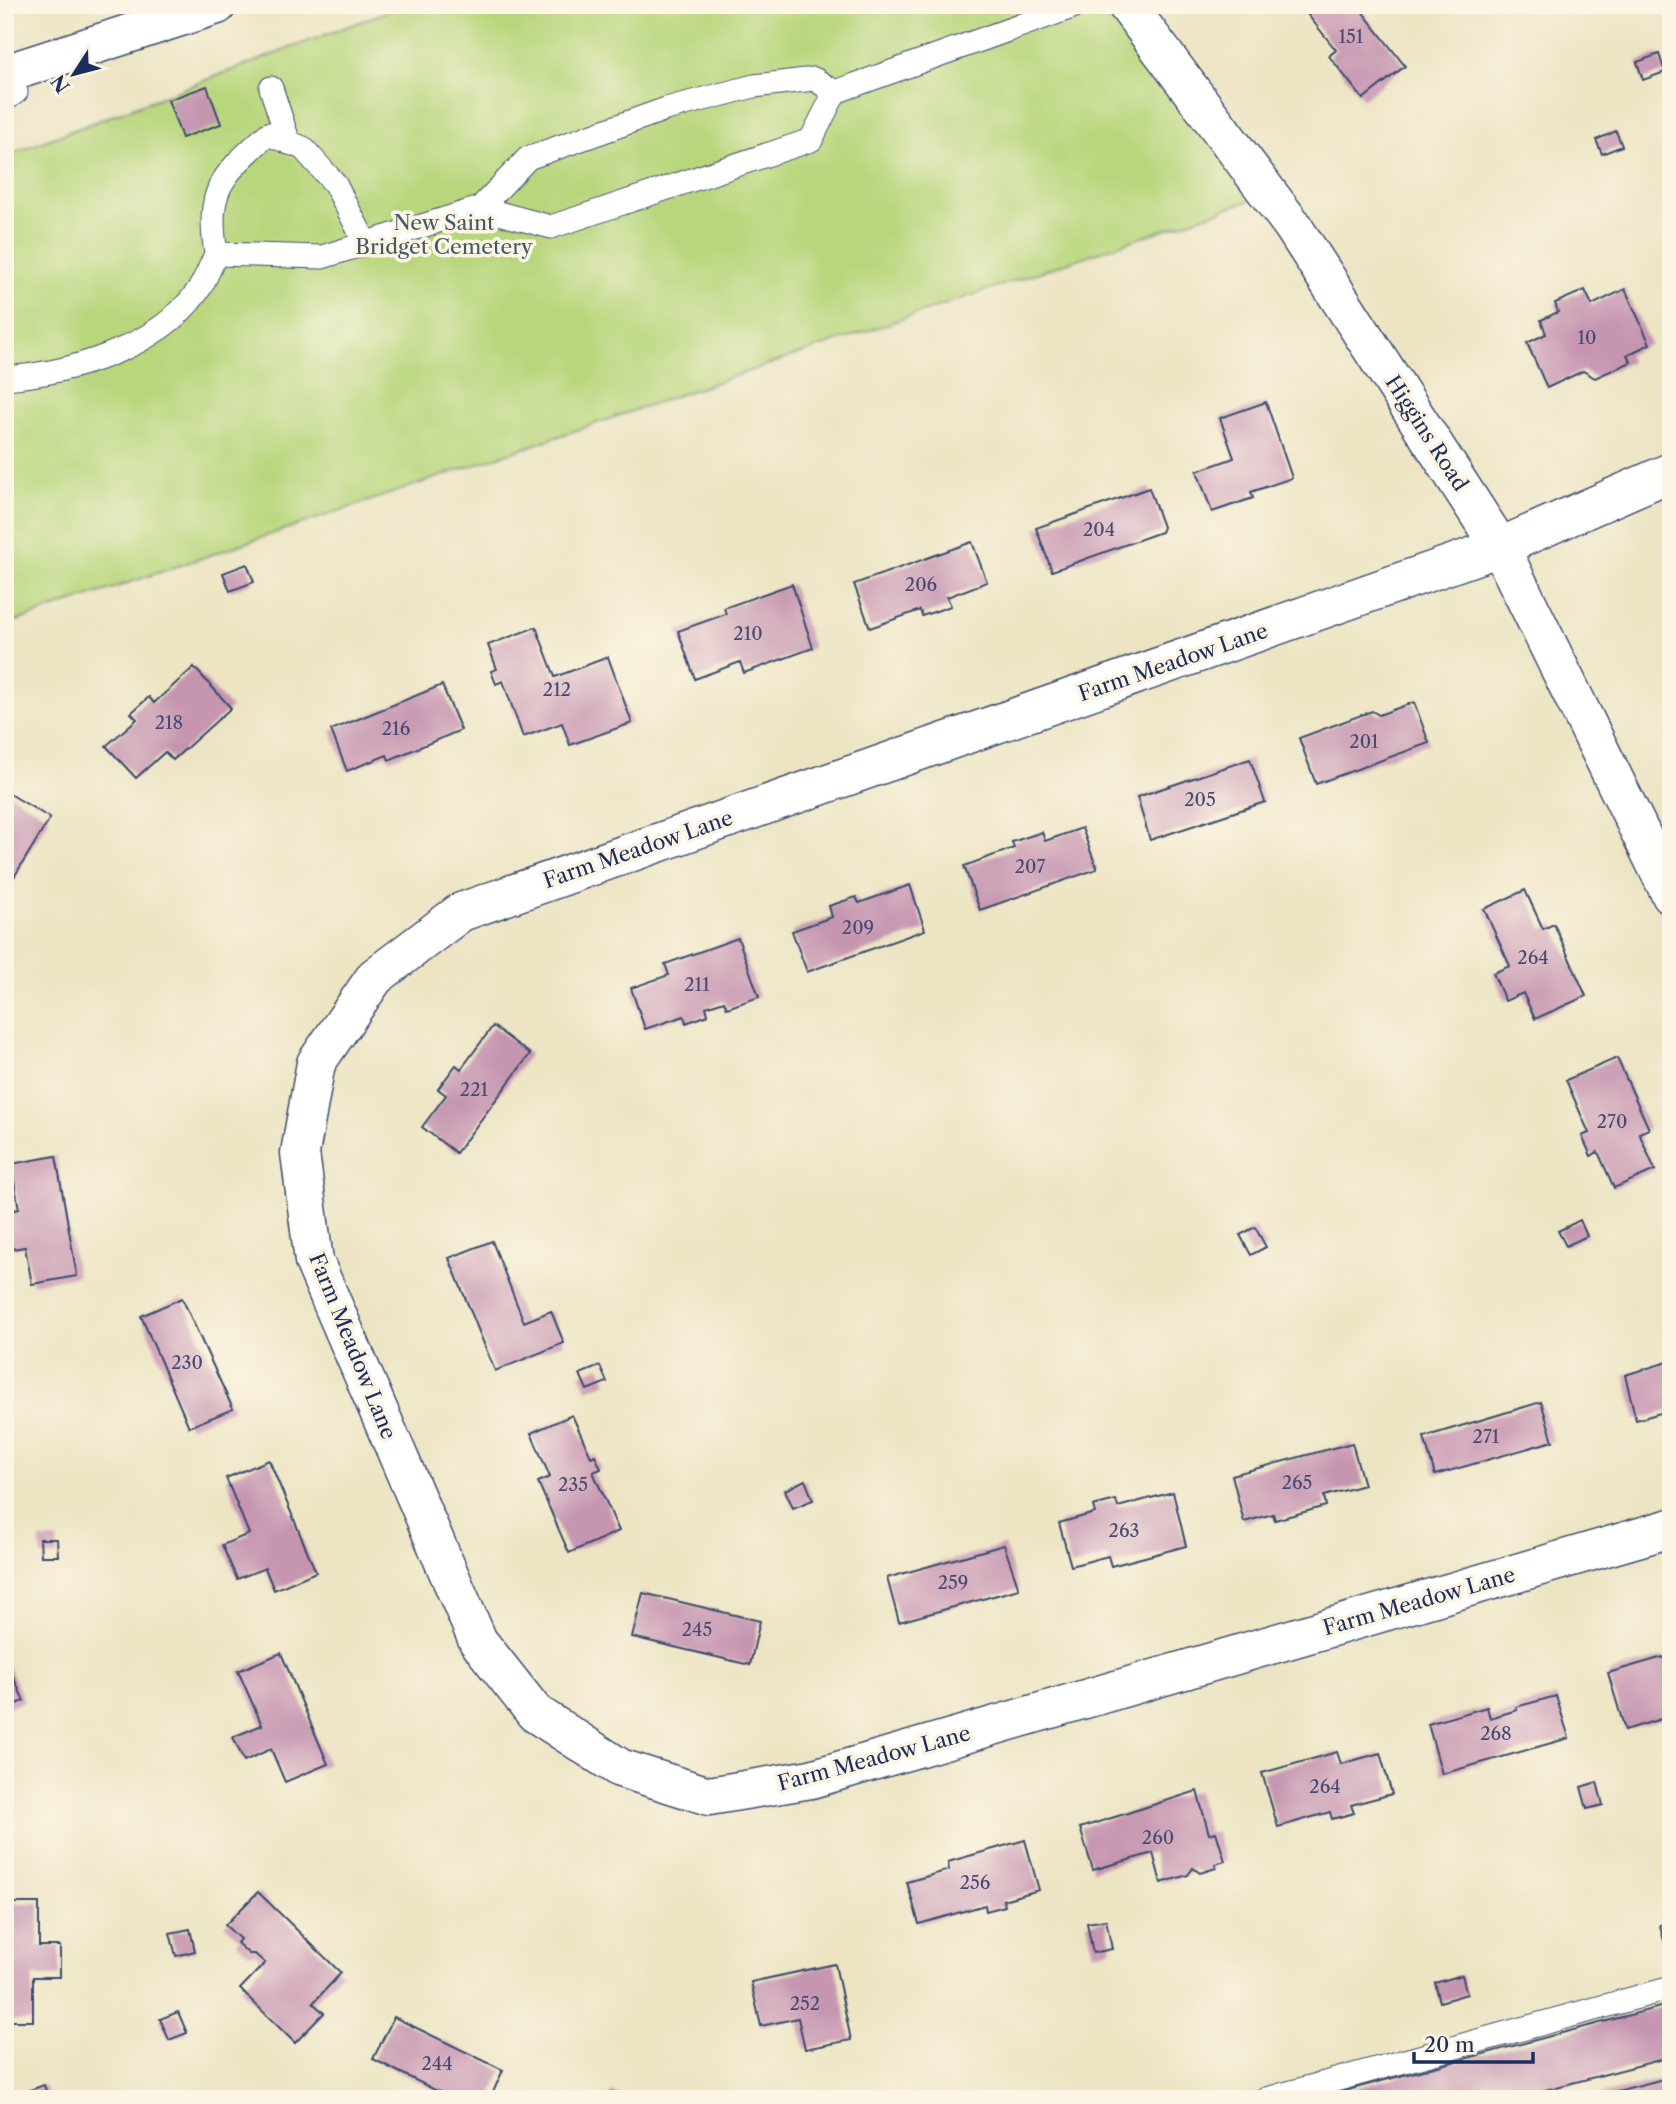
<svg xmlns="http://www.w3.org/2000/svg" width="1676" height="2104" viewBox="0 0 1676 2104" font-family="'Libre Caslon Text',serif">
<style>
.green{fill:#b8d67c;stroke:#6a826d;stroke-width:2}
.building{fill:#c696b1}
.lines{fill:none;stroke-linecap:round;stroke-linejoin:round}
.lane-casing{stroke:#3a4a6d;stroke-width:25}
.street-casing{stroke:#3a4a6d;stroke-width:41}
.lane{stroke:#fff;stroke-width:23}
.street{stroke:#fff;stroke-width:38}
.labels{text-anchor:middle;dominant-baseline:central;stroke-width:7;stroke-linejoin:round;paint-order:stroke}
.number-label{font-size:18px;fill:#464973}
.park-label{font-size:21px;fill:#425966;stroke:#fcf5e5}
.street-label{font-size:21px;fill:#1b2f5e;stroke:#fcf5e5}
</style>
<rect width="100%" height="100%" fill="#fcf5e5"/>
<filter id="ink" filterUnits="userSpaceOnUse"><feTurbulence type="fractalNoise" baseFrequency=".0143" numOctaves="2"/><feDisplacementMap in="SourceGraphic" scale="14" xChannelSelector="R" yChannelSelector="G"/><feConvolveMatrix kernelMatrix="1 2 1 2 8 2 1 2 1" color-interpolation-filters="sRGB"/></filter>
<filter id="wash" filterUnits="userSpaceOnUse"><feTurbulence type="fractalNoise" baseFrequency=".00686" numOctaves="4" result="noise"/><feDisplacementMap in="SourceGraphic" scale="28" xChannelSelector="R" yChannelSelector="G"/><feGaussianBlur stdDeviation="1.57" result="paint"/><feColorMatrix in="noise" values="0 0 0 0 0 0 0 0 0 0 0 0 0 0 0 0 0 1.4 0 .05"/><feComposite in="paint" operator="in"/></filter>
<g filter="url(#wash)">
<rect width="100%" height="100%" fill="#ece4c3"/>
<path class="green" d="M 404,5 L 1134,5 L 1286,188 L 5,625 L 5,156 Z"/>
<g id="blocks">
<g class="building">
<path d="M 1300,5 L 1357,5 L 1405,66 L 1363,99 L 1329,56 L 1336,50 Z"/>
<path d="M 1659,54 L 1665,72 L 1643,80 L 1637,62 Z"/>
<path d="M 207,86 L 221,124 L 182,138 L 168,100 Z"/>
<path d="M 1616,131 L 1622,146 L 1602,154 L 1596,140 Z"/>
<path d="M 1625,289 L 1650,344 L 1627,355 L 1631,362 L 1595,378 L 1583,371 L 1547,388 L 1527,343 L 1546,334 L 1541,320 L 1558,312 L 1555,303 L 1585,290 L 1592,305 Z"/>
<path d="M 1266,402 L 1292,478 L 1251,492 L 1253,498 L 1212,512 L 1197,471 L 1234,458 L 1220,418 Z"/>
<path d="M 1149,488 L 1163,527 L 1161,532 L 1052,571 L 1036,528 Z"/>
<path d="M 972,542 L 987,582 L 947,597 L 951,606 L 922,616 L 920,610 L 870,628 L 854,584 Z"/>
<path d="M 247,564 L 254,582 L 230,591 L 223,573 Z"/>
<path d="M 792,584 L 813,648 L 744,673 L 740,662 L 695,679 L 678,631 L 726,614 L 724,608 Z"/>
<path d="M 536,627 L 555,677 L 608,657 L 632,723 L 570,745 L 562,723 L 523,737 L 503,681 L 496,684 L 491,671 L 497,669 L 488,645 Z"/>
<path d="M 194,667 L 231,708 L 173,760 L 165,752 L 136,778 L 106,746 L 137,719 L 131,713 L 149,697 L 154,703 Z"/>
<path d="M 442,685 L 461,730 L 389,760 L 387,755 L 347,771 L 331,730 Z"/>
<path d="M 1414,702 L 1429,743 L 1316,784 L 1299,738 L 1372,711 L 1379,715 Z"/>
<path d="M 1250,759 L 1265,802 L 1150,840 L 1137,797 Z"/>
<path d="M 5,791 L 50,818 L 5,892 Z"/>
<path d="M 1082,828 L 1097,869 L 980,910 L 964,866 L 1014,848 L 1012,842 L 1042,832 L 1045,841 Z"/>
<path d="M 910,885 L 925,930 L 807,972 L 792,931 L 832,917 L 829,906 L 856,897 L 859,903 Z"/>
<path d="M 1525,890 L 1543,929 L 1554,924 L 1586,996 L 1535,1019 L 1523,993 L 1505,1001 L 1493,973 L 1510,966 L 1484,909 Z"/>
<path d="M 738,938 L 759,997 L 727,1008 L 724,1001 L 706,1007 L 708,1015 L 686,1023 L 684,1016 L 645,1029 L 631,988 L 669,975 L 665,964 Z"/>
<path d="M 493,1026 L 530,1054 L 456,1153 L 422,1127 L 446,1095 L 438,1089 L 456,1065 L 461,1069 Z"/>
<path d="M 1617,1058 L 1649,1129 L 1639,1133 L 1655,1170 L 1614,1188 L 1598,1152 L 1591,1156 L 1582,1136 L 1589,1133 L 1566,1080 Z"/>
<path d="M 56,1156 L 77,1276 L 32,1284 L 25,1247 L 5,1250 L 5,1212 L 19,1209 L 11,1164 Z"/>
<path d="M 1580,1220 L 1587,1236 L 1566,1246 L 1558,1231 Z"/>
<path d="M 1255,1227 L 1266,1247 L 1251,1255 L 1240,1235 Z"/>
<path d="M 492,1241 L 524,1322 L 551,1311 L 564,1343 L 495,1371 L 449,1258 Z"/>
<path d="M 182,1298 L 233,1409 L 189,1427 L 141,1316 Z"/>
<path d="M 1671,1361 L 1671,1410 L 1636,1420 L 1625,1375 Z"/>
<path d="M 600,1366 L 607,1382 L 587,1390 L 580,1374 Z"/>
<path d="M 1541,1402 L 1553,1441 L 1435,1475 L 1424,1437 Z"/>
<path d="M 572,1415 L 591,1457 L 595,1455 L 601,1469 L 593,1472 L 619,1531 L 569,1553 L 538,1482 L 550,1477 L 531,1433 Z"/>
<path d="M 1352,1443 L 1364,1485 L 1324,1496 L 1326,1506 L 1275,1520 L 1273,1514 L 1244,1522 L 1232,1475 Z"/>
<path d="M 269,1460 L 316,1572 L 274,1590 L 265,1568 L 237,1579 L 222,1545 L 249,1534 L 226,1478 Z"/>
<path d="M 805,1480 L 813,1500 L 793,1508 L 785,1490 Z"/>
<path d="M 1173,1492 L 1186,1546 L 1111,1566 L 1108,1556 L 1071,1566 L 1059,1523 L 1095,1513 L 1093,1506 L 1116,1500 L 1118,1507 Z"/>
<path d="M 40,1539 L 57,1539 L 58,1556 L 41,1556 Z"/>
<path d="M 1004,1545 L 1019,1589 L 899,1622 L 887,1578 Z"/>
<path d="M 643,1593 L 760,1621 L 750,1665 L 632,1637 Z"/>
<path d="M 281,1653 L 328,1764 L 285,1782 L 271,1749 L 244,1761 L 233,1737 L 262,1725 L 238,1671 Z"/>
<path d="M 1663,1657 L 1665,1663 L 1671,1661 L 1671,1716 L 1625,1730 L 1608,1673 Z"/>
<path d="M 5,1658 L 24,1701 L 5,1709 Z"/>
<path d="M 1556,1696 L 1569,1738 L 1442,1774 L 1428,1724 L 1487,1707 L 1490,1718 L 1517,1710 L 1516,1707 Z"/>
<path d="M 1337,1752 L 1341,1764 L 1380,1753 L 1392,1794 L 1351,1805 L 1354,1813 L 1332,1819 L 1330,1812 L 1278,1827 L 1262,1773 Z"/>
<path d="M 1597,1782 L 1603,1805 L 1587,1809 L 1581,1787 Z"/>
<path d="M 1197,1791 L 1209,1834 L 1216,1832 L 1225,1861 L 1215,1864 L 1216,1868 L 1200,1873 L 1193,1868 L 1188,1875 L 1161,1883 L 1153,1853 L 1093,1870 L 1080,1828 Z"/>
<path d="M 1025,1840 L 1039,1890 L 1003,1900 L 1005,1906 L 986,1911 L 985,1905 L 919,1924 L 907,1882 L 949,1870 L 948,1862 Z"/>
<path d="M 258,1892 L 341,1973 L 313,2003 L 324,2013 L 295,2043 L 240,1989 L 265,1963 L 255,1954 L 249,1954 L 237,1943 L 240,1939 L 225,1925 Z"/>
<path d="M 5,1903 L 39,1903 L 39,1946 L 60,1946 L 60,1977 L 33,1977 L 33,2021 L 5,2021 Z"/>
<path d="M 1106,1920 L 1112,1949 L 1093,1953 L 1087,1923 Z"/>
<path d="M 1671,1922 L 1671,1939 L 1664,1941 L 1660,1925 Z"/>
<path d="M 190,1929 L 195,1951 L 176,1956 L 170,1933 Z"/>
<path d="M 835,1964 L 851,2040 L 805,2049 L 798,2018 L 761,2026 L 751,1982 Z"/>
<path d="M 1462,1975 L 1467,1994 L 1440,2002 L 1435,1983 Z"/>
<path d="M 1671,2004 L 1671,2057 L 1511,2099 L 1314,2099 Z"/>
<path d="M 178,2012 L 187,2033 L 169,2040 L 160,2019 Z"/>
<path d="M 394,2017 L 503,2070 L 490,2099 L 453,2099 L 373,2059 Z"/>
<path d="M 1671,2077 L 1671,2099 L 1591,2099 L 1590,2098 Z"/>
<path d="M 44,2085 L 49,2099 L 9,2099 L 8,2098 Z"/>
<path d="M 611,2092 L 636,2098 L 636,2099 L 609,2099 Z"/>
</g>
</g>
</g>
<g filter="url(#ink)">
<use href="#blocks" fill-opacity="0" stroke="#3a4a6d" stroke-width="2"/>
<g class="lines">
<defs>
<g id="lane">
<path d="M 271,88 L 289,143"/>
<path d="M 5,100 L 16,92 L 11,72"/>
<path d="M 480,208 L 551,227 L 811,140 L 835,92"/>
<path d="M 216,254 C 206,188 221,177 268,134 L 303,148 L 335,184 L 366,244"/>
<path d="M 5,378 C 71,373 157,348 197,292 C 205,281 210,267 216,254 L 322,257 L 480,208 L 528,158 L 666,109 L 754,86 L 814,79 L 835,92 L 1078,5"/>
<path d="M 1266,2099 L 1671,1988"/>
</g>
<g id="street">
<path d="M 1127,5 L 1292,225 L 1500,547 L 1671,895"/>
<path d="M 5,74 L 217,5"/>
<path d="M 1671,472 L 1500,547 L 461,912 L 375,977 L 316,1063 L 300,1153 L 314,1261 L 478,1641 L 535,1713 L 620,1768 L 709,1796 L 811,1779 L 1671,1528"/>
</g>
</defs>
<use href="#lane" class="lane-casing"/>
<use href="#street" class="street-casing"/>
<use href="#lane" class="lane"/>
<use href="#street" class="street"/>
</g>
</g>
<g class="labels">
<g class="number-label">
<text x="1351" y="37">151</text>
<text x="1587" y="338">10</text>
<text x="1099" y="530">204</text>
<text x="921" y="585">206</text>
<text x="748" y="634">210</text>
<text x="557" y="690">212</text>
<text x="169" y="723">218</text>
<text x="396" y="729">216</text>
<text x="1364" y="742">201</text>
<text x="1200" y="800">205</text>
<text x="1030" y="867">207</text>
<text x="858" y="928">209</text>
<text x="1533" y="958">264</text>
<text x="697" y="985">211</text>
<text x="474" y="1090">221</text>
<text x="1612" y="1122">270</text>
<text x="187" y="1363">230</text>
<text x="1486" y="1437">271</text>
<text x="1297" y="1483">265</text>
<text x="573" y="1485">235</text>
<text x="1124" y="1531">263</text>
<text x="953" y="1583">259</text>
<text x="697" y="1630">245</text>
<text x="1496" y="1734">268</text>
<text x="1325" y="1787">264</text>
<text x="1158" y="1838">260</text>
<text x="975" y="1883">256</text>
<text x="805" y="2004">252</text>
<text x="437" y="2064">244</text>
</g>
<g class="park-label">
<text x="444" y="222">New Saint<tspan x="444" dy="24">Bridget Cemetery</tspan></text>
</g>
<g class="street-label">
<text transform="translate(1427 433) rotate(57)">Higgins Road</text>
<text transform="translate(1173 662) rotate(-19)">Farm Meadow Lane</text>
<text transform="translate(638 849) rotate(-19)">Farm Meadow Lane</text>
<text transform="translate(353 1346) rotate(68)">Farm Meadow Lane</text>
<text transform="translate(1419 1601) rotate(-16)">Farm Meadow Lane</text>
<text transform="translate(874 1758) rotate(-15)">Farm Meadow Lane</text>
</g>
</g>
<rect width="1676" height="2104" fill="none" stroke="#fcf5e5" stroke-width="28"/>
<g transform="translate(74 74) rotate(234)" stroke="#fcf5e5" stroke-width="5" paint-order="stroke">
<path d="M0-5L12 26L0 18L-12 26Z" fill="#1b2f5e"/>
<text y="-10" font-size="19" font-weight="bold" text-anchor="middle" fill="#1b2f5e">N</text>
</g>
<path d="M1414 2052v10h119v-10" fill="none" stroke="#1b2f5e" stroke-width="3.5"/>
<text x="1424" y="2052" font-size="21" fill="#1b2f5e" stroke="#fcf5e5" stroke-width="5" paint-order="stroke">20 m</text>
</svg>
